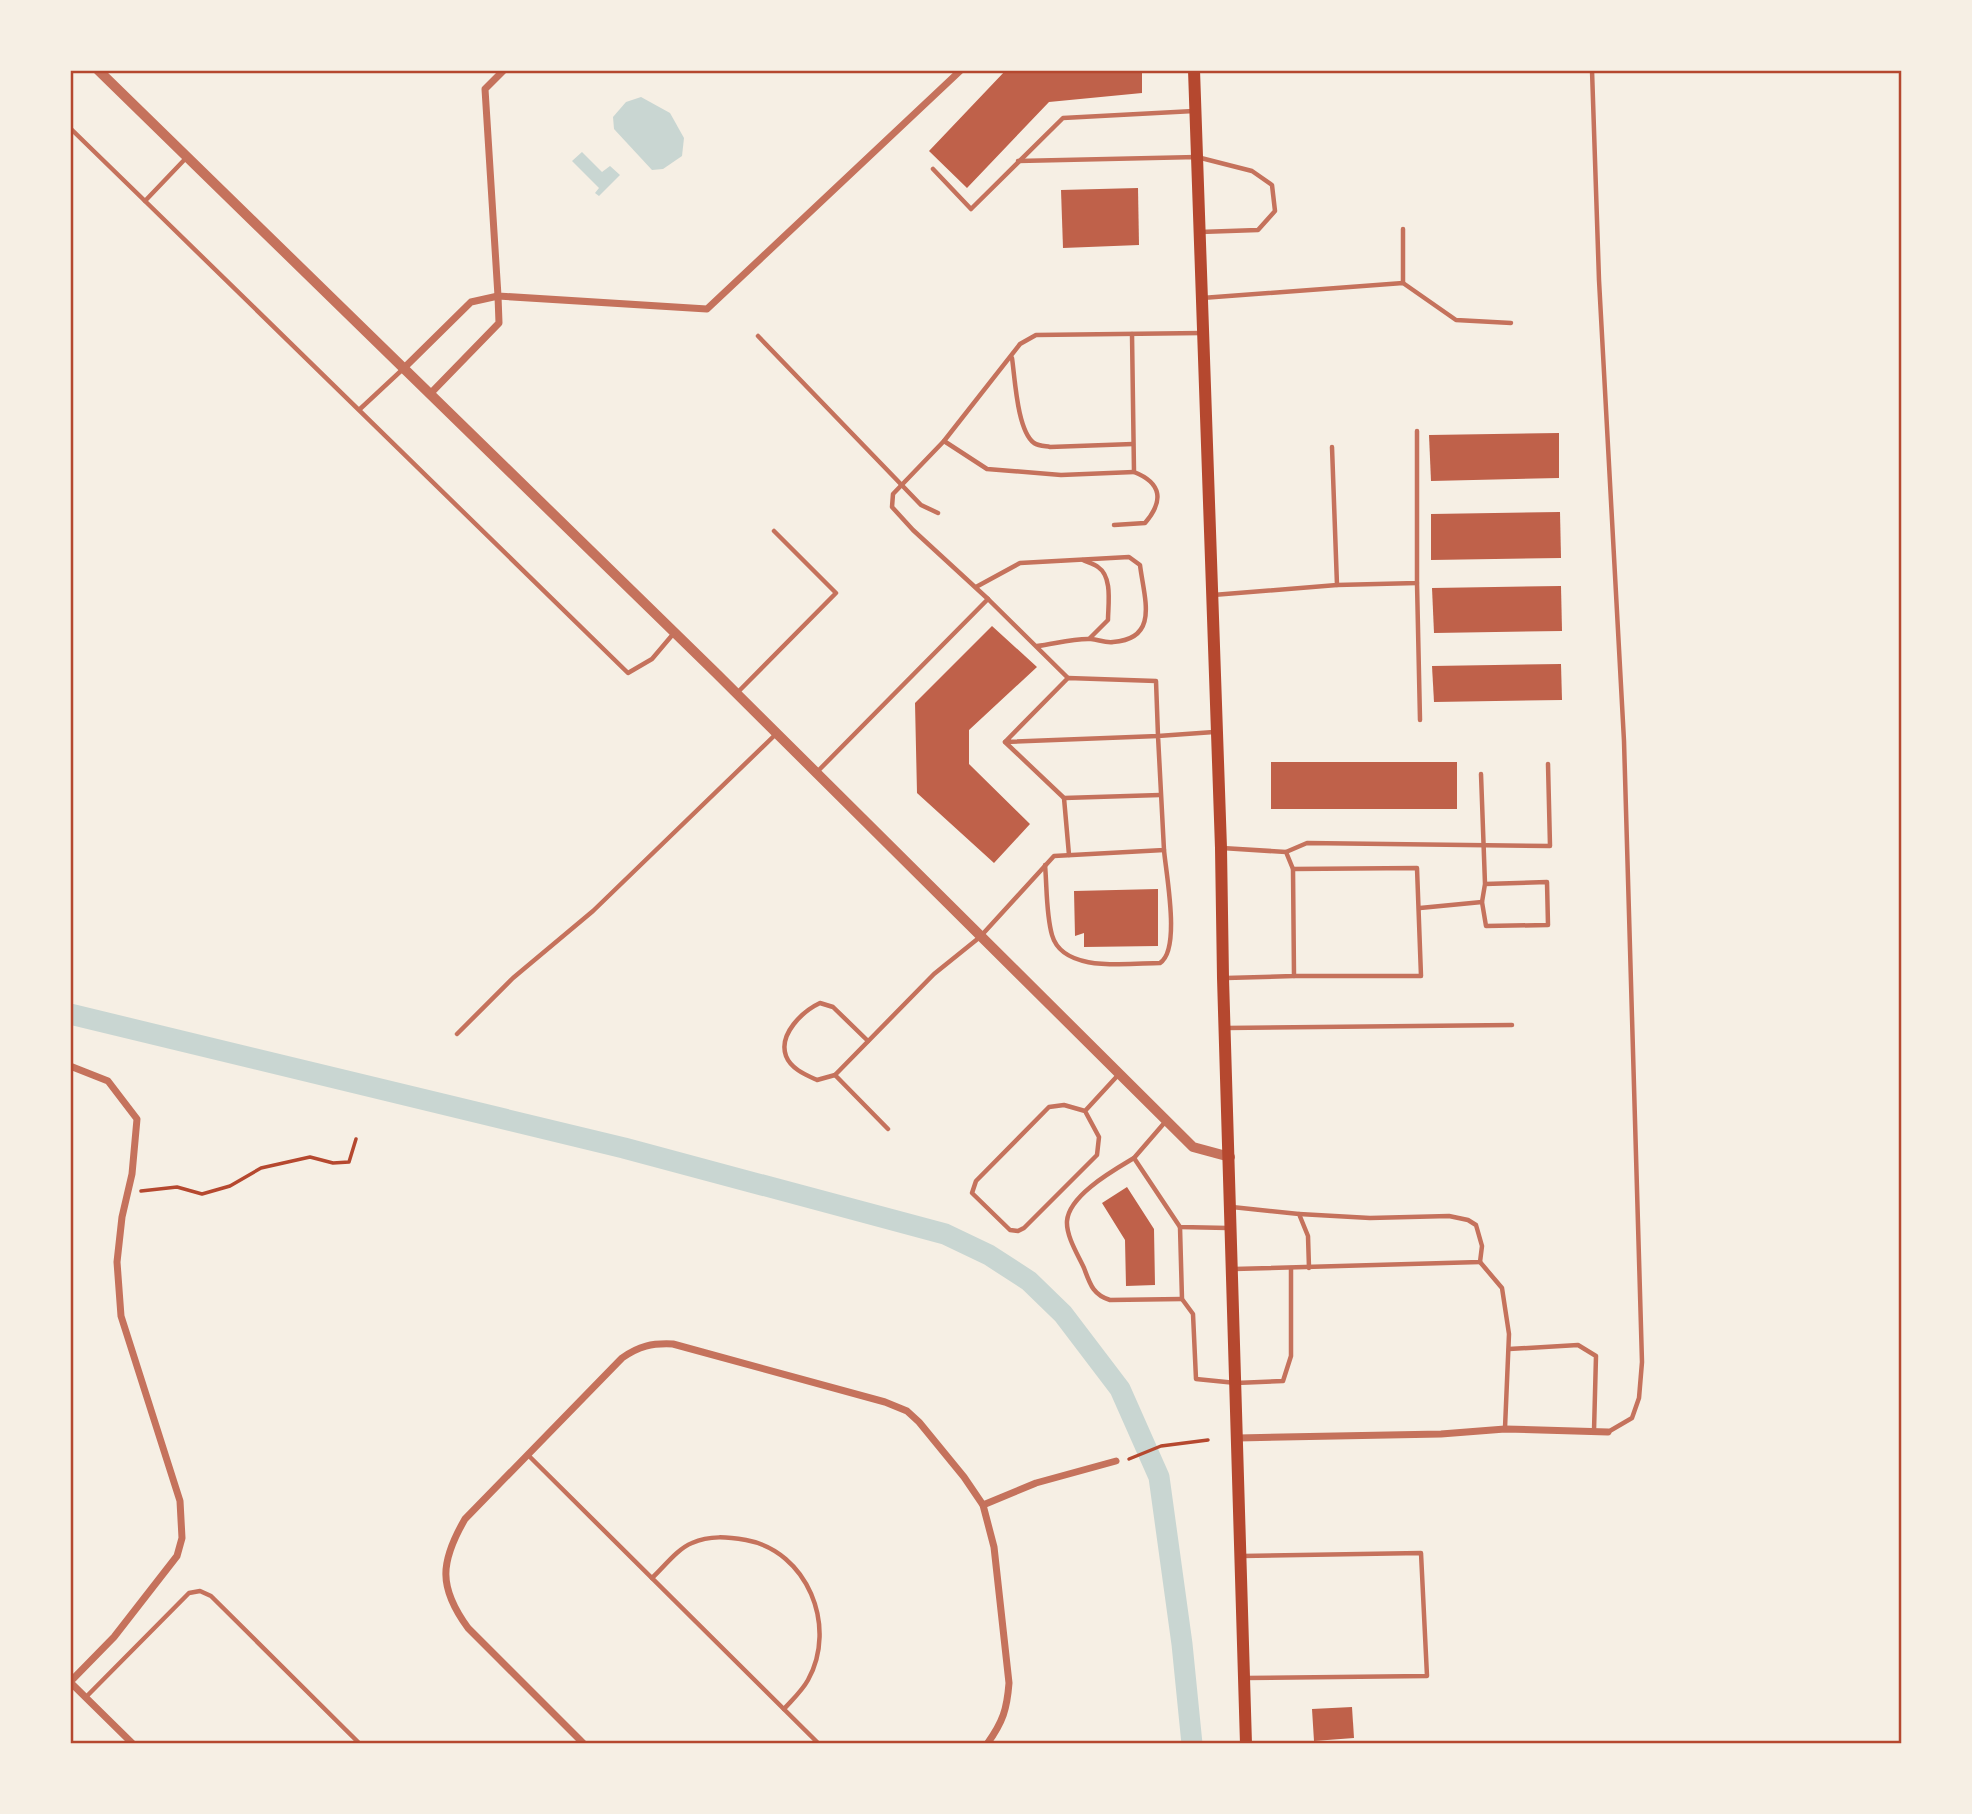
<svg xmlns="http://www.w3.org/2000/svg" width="1972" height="1814" viewBox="0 0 1972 1814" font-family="Helvetica,sans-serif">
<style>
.water{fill:#c9d6d2}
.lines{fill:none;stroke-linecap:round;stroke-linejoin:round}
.canal{stroke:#c9d6d2;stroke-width:21}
.building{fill:#bf614a}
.path{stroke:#b5482f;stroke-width:3.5}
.service{stroke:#c5725c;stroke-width:4.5}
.minor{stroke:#c5725c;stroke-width:7}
.tertiary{stroke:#c5725c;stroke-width:10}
.primary{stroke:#b5482f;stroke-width:12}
.neatline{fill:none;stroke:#b5482f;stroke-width:2.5}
</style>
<rect width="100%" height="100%" fill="#f6efe4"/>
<g class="water">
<path d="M 641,97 L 670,113 L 684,138 L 682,156 L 663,169 L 652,170 L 614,129 L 613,117 L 626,102 Z"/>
<path d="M 582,152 L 602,172 L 610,166 L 620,175 L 599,196 L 595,193 L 599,188 L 572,161 Z"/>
</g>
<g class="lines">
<path class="canal" d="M 70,1014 L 624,1148 L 945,1234 L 989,1255 L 1029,1281 L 1063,1314 L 1120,1389 L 1159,1477 L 1182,1644 L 1192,1744"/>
</g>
<g class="building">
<path d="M 1006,70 L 1142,70 L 1142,93 L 1049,102 L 967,188 L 929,151 Z"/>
<path d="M 1138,188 L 1139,245 L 1063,248 L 1061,190 Z"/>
<path d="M 1559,433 L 1559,478 L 1431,481 L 1429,435 Z"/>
<path d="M 1560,512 L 1561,558 L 1431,560 L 1431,514 Z"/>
<path d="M 1561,586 L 1562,631 L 1434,633 L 1432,588 Z"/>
<path d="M 992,626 L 1037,667 L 969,730 L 969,764 L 1030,824 L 994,863 L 917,793 L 915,703 Z"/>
<path d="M 1561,664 L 1562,700 L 1434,702 L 1432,666 Z"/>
<rect x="1271" y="762" width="186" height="47"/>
<path d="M 1158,889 L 1158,946 L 1084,947 L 1084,933 L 1075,936 L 1074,891 Z"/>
<path d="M 1127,1187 L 1154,1229 L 1155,1285 L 1126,1286 L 1125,1240 L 1102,1203 Z"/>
<path d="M 1352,1707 L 1354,1738 L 1314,1741 L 1312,1709 Z"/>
</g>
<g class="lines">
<g class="path">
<path d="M 141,1191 L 177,1187 L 202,1194 L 230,1186 L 261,1168 L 310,1157 L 333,1163 L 349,1162 L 356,1139"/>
<path d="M 1129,1459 L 1161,1446 L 1208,1440"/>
</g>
<g class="service">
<path d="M 1592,70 L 1599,280 L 1624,741 L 1642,1362 L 1639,1398 L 1632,1418 L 1608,1432"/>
<path d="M 70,128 L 145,201"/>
<path d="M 187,157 L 145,201 L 628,673 L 652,659 L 674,633"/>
<path d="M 1018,161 L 1197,157 L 1252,171 L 1272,185 L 1275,211 L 1258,230 L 1200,232"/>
<path d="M 933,169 L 971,209 L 1063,118 L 1194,111"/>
<path d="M 1403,283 L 1403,229"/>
<path d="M 1202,298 L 1403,283 L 1456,320 L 1511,323"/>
<path d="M 758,336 L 921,505 L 938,513"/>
<path d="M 1012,358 C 1015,378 1017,430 1034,443 C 1039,446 1045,446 1050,447 L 1133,444"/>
<path d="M 360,409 L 403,369"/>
<path d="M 944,441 L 987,469 L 1061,475 L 1134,472"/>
<path d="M 1114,525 L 1145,523 C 1164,501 1162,483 1134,472 L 1132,334"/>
<path d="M 1083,560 C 1087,562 1094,564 1098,567 C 1113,577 1108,605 1108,620 L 1090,638"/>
<path d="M 1417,583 L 1420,720"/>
<path d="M 1337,585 L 1417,583 L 1417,431"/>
<path d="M 976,587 L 1020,563 L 1129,557 L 1140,565 C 1144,598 1160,639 1113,642 C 1106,643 1099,640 1091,639 C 1074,638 1054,644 1037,646"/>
<path d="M 1213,595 L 1337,585 L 1332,447"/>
<path d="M 988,599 L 913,530 L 892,507 L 893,494 L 944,441 L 1020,344 L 1036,335 L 1202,333"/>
<path d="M 1068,678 L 1156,681 L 1158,736 L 1005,742 Z"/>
<path d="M 737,693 L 836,593 L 774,531"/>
<path d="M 1005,742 L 1064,798 L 1160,795"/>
<path d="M 817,772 L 988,599 L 1068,678"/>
<path d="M 1481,774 L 1485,884 L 1482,902 L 1486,926 L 1548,925 L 1547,882 L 1485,884"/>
<path d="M 1064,798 L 1069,855"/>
<path d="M 1222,848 L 1286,852 L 1293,869 L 1294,976 L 1226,978"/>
<path d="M 1286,852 L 1307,843 L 1550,846 L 1548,764"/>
<path d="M 1045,865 C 1047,887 1046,914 1052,935 C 1063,974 1130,963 1160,963 C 1181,950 1166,874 1164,850"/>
<path d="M 1293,869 L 1417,868 L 1421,976 L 1294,976"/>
<path d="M 1420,908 L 1482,902"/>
<path d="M 1226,1028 L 1512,1025"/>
<path d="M 457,1034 L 513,978 L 593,911 L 776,734"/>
<path d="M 835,1075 L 817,1080 C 806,1075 791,1069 786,1056 C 778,1034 803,1011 820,1003 L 833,1007 L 868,1041"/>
<path d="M 1085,1111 L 1064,1105 L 1049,1107 L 976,1181 L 972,1193 L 1010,1230 L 1018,1231 L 1024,1228 L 1097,1155 L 1099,1137 L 1085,1111 L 1120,1073"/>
<path d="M 1166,1121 L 1134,1158 L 1180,1227 L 1228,1228"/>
<path d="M 888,1129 L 835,1075 L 934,974 L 980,937 L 1054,856 L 1164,850 L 1158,736 L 1214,732"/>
<path d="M 1134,1158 C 1114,1170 1069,1195 1067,1221 C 1066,1236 1078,1255 1084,1268 C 1090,1284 1093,1295 1110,1300 L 1182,1299"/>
<path d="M 1232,1207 L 1299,1214 L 1308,1236 L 1309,1268"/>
<path d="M 1180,1227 L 1182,1299 L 1193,1314 L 1196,1379 L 1236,1383 L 1283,1381 L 1291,1356 L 1291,1268"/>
<path d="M 1480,1262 L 1502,1288 L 1509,1334 L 1505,1428"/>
<path d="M 1234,1269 L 1480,1262 L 1482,1246 L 1476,1225 L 1468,1220 L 1449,1216 L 1370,1218 L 1299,1214"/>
<path d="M 1509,1349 L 1578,1345 L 1596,1356 L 1594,1431"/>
<path d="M 528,1455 L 819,1744"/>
<path d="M 1242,1556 L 1421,1553 L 1427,1676 L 1245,1678"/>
<path d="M 652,1578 C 664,1567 677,1549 692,1543 C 710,1535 728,1537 746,1540 C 807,1551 838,1626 808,1680 C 802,1691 792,1700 784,1709"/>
<path d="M 86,1697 L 189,1593 L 200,1591 L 211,1596 L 360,1744"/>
</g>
<g class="minor">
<path d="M 504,70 L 485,89 L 498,296 L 707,309 L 961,70"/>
<path d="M 404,368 L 471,302 L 498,296 L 499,323 L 430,394"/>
<path d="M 70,1066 L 108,1081 L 137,1119 L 132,1174 L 122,1217 L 117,1262 L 121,1316 L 180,1501 L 182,1538 L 177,1556 L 114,1637 L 70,1682"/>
<path d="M 1238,1438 L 1441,1434 L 1505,1429 L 1608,1432"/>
<path d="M 983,1505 L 1036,1483 L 1116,1461"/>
<path d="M 70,1682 L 133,1744"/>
<path d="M 584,1744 L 468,1628 C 438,1587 440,1562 465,1519 L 622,1358 C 639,1346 652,1343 673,1344 L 885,1402 L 907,1411 L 919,1422 L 964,1477 L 983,1505 L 994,1547 L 1009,1683 C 1007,1709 1003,1722 987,1744"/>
</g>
<path class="tertiary" d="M 98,70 L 715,672 L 1193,1147 L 1230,1157"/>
<path class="primary" d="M 1194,70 L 1221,848 L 1223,978 L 1246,1744"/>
</g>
<rect width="1972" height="1814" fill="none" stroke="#f6efe4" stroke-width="144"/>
<rect x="72" y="72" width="1828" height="1670" class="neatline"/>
</svg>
